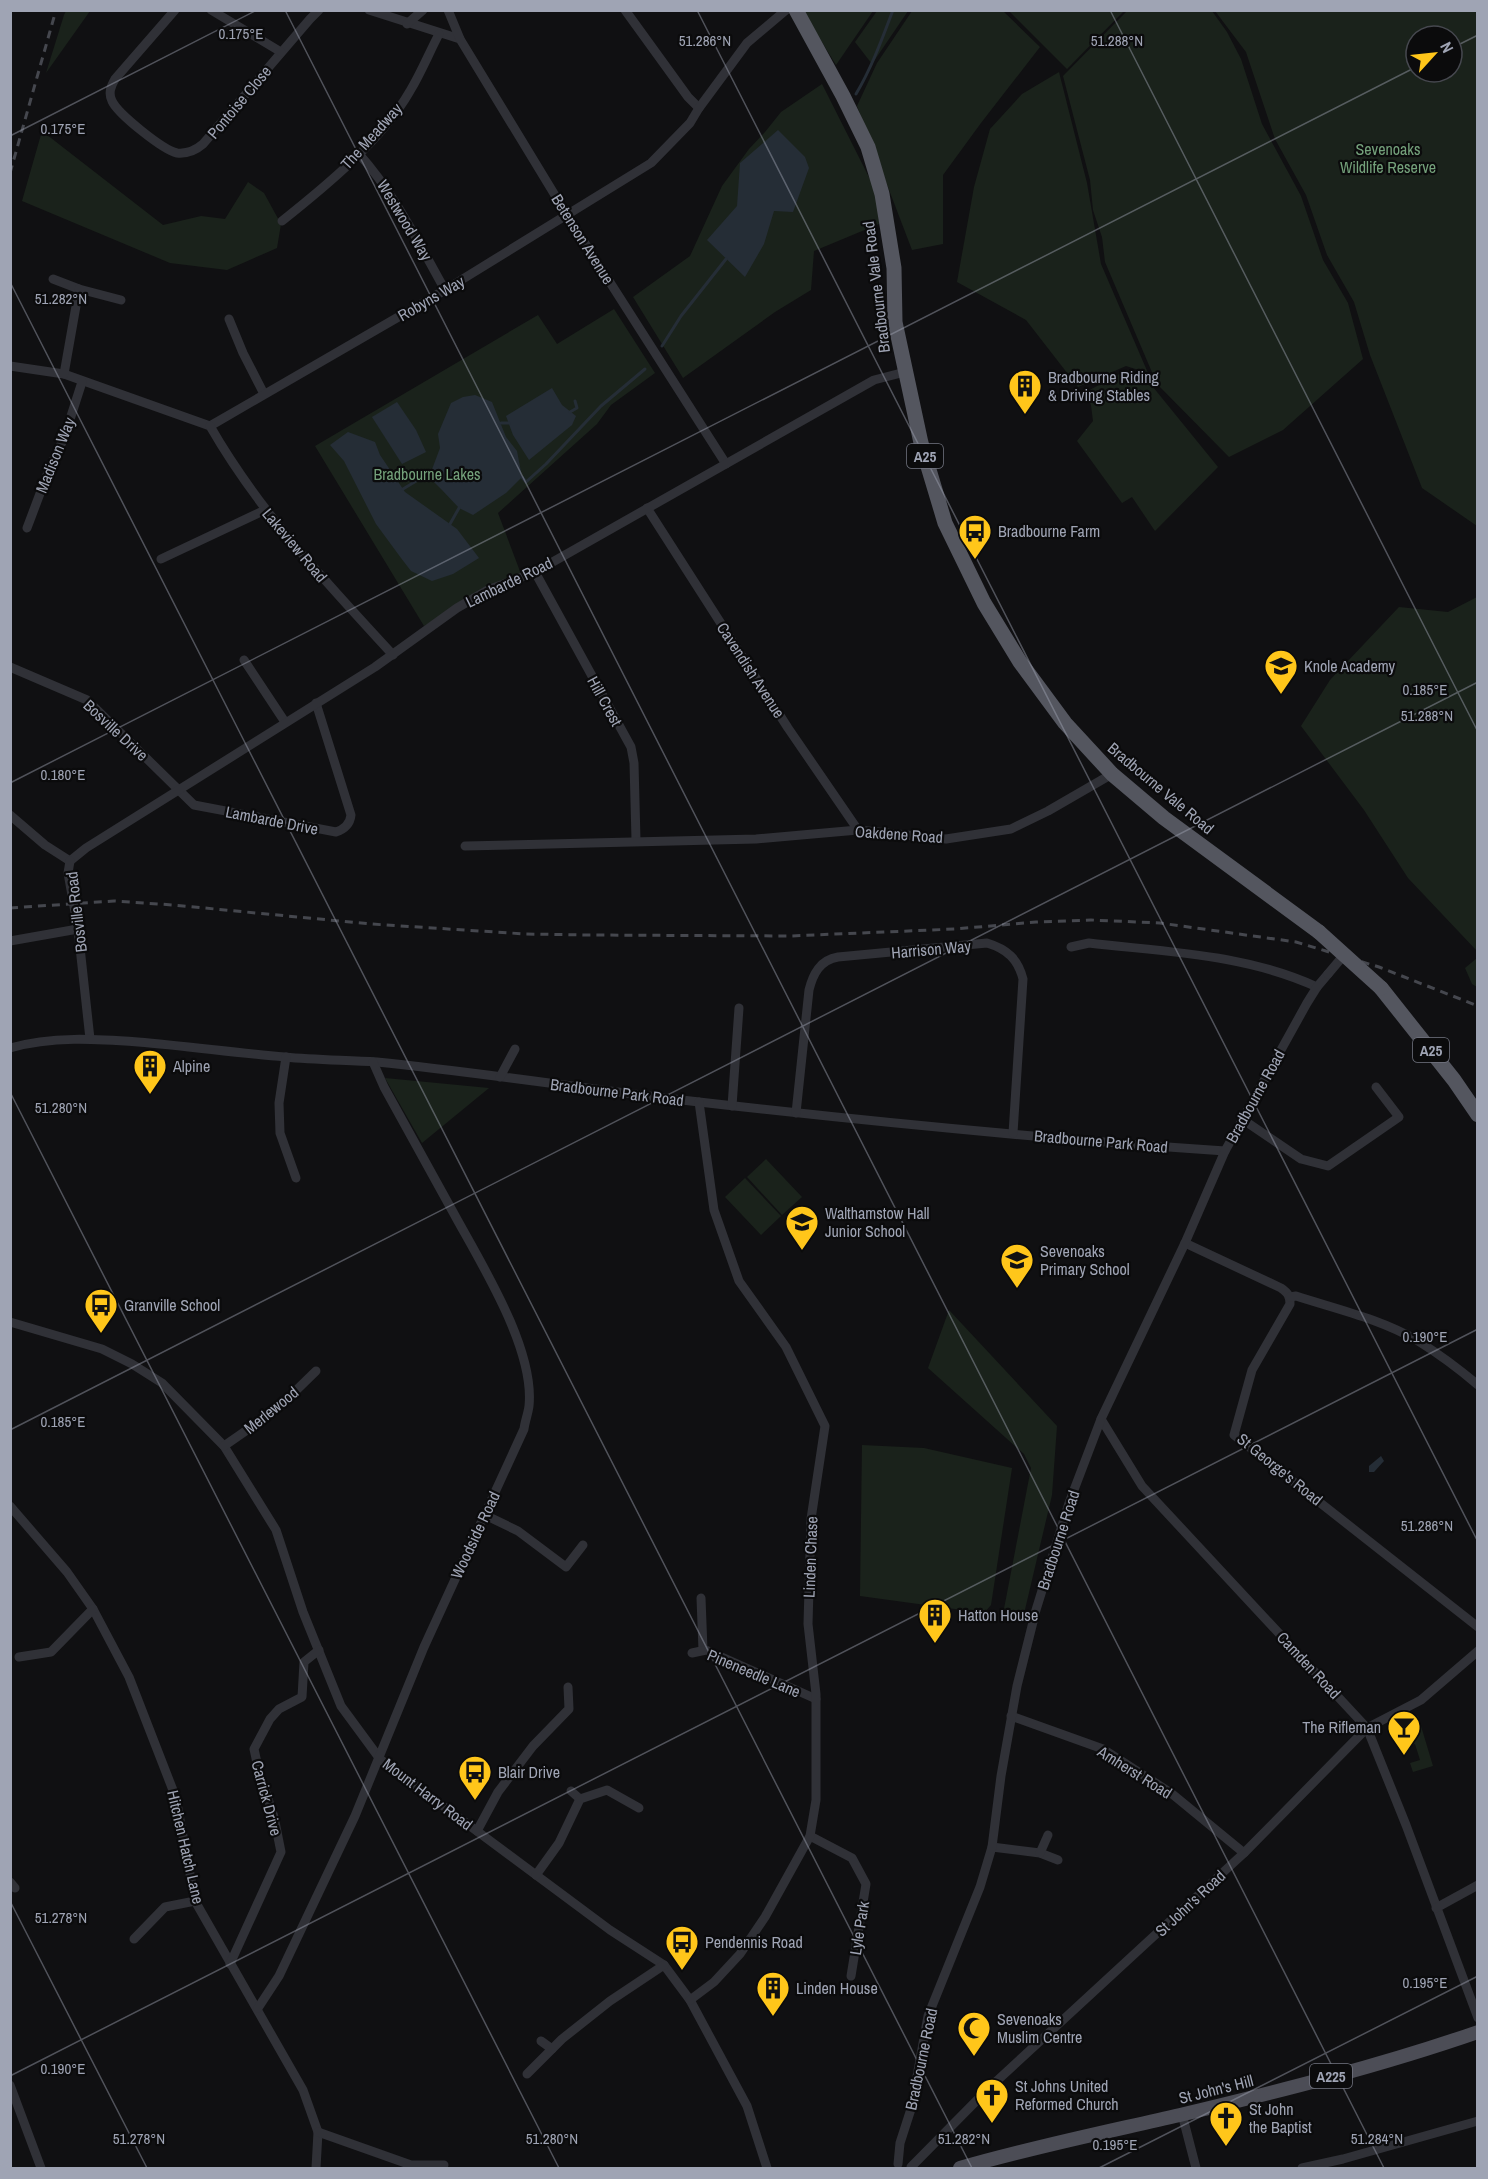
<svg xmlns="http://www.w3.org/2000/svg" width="1488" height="2179" viewBox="0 0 1488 2179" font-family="'Archivo Narrow',sans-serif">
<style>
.green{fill:#1a221b;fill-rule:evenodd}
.water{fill:#252d36}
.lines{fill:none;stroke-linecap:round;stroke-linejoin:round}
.stream{stroke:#252d36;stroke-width:3}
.minor{stroke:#303137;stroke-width:9}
.primary{stroke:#4c4d56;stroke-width:14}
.trunk{stroke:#54565f;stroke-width:15}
.rail{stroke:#45474e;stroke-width:3;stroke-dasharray:8 6;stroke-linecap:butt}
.minor-bridge{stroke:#303137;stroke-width:9}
.trunk-bridge{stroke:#54565f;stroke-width:15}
.ticks{fill:none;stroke:#9fa4b4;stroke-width:1.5;stroke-opacity:0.45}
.labels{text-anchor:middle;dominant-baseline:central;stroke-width:4.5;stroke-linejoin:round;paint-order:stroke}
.shield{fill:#0b0b0c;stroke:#737682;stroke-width:1.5}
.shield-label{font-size:15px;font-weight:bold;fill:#9fa4b4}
.street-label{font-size:16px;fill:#9fa4b4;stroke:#0b0b0c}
.park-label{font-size:16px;fill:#74a17b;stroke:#0b0b0c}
.poi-label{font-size:16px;fill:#9fa4b4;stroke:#0b0b0c;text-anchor:start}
.ticks-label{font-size:15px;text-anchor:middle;fill:#9fa4b4;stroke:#0b0b0c;stroke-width:4.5;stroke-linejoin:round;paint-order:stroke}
</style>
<rect width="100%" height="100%" fill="#101012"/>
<g class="green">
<path d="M 66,11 L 90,11 L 46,73 L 64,15 Z"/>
<path d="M 803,11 L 873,11 L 836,65 Z"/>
<path d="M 877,11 L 908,11 L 872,64 L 855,42 Z"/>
<path d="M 912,11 L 1003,11 L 1040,47 L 981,123 L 943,175 L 943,244 L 912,250 L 857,106 L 877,63 Z"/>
<path d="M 1009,11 L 1124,11 L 1067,69 Z"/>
<path d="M 1127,11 L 1212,11 L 1227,32 L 1241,59 L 1262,124 L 1301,196 L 1323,260 L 1348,303 L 1363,359 L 1283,430 L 1229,457 L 1157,384 L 1105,262 L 1102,237 L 1093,210 L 1090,180 L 1063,76 Z"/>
<path d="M 1215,11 L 1477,11 L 1477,526 L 1422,488 L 1370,355 L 1354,302 L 1327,255 L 1306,195 L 1275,139 L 1246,52 ZM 1416,36 L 1452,36 L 1452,72 L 1416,72 Z"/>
<path d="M 1059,72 L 1087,183 L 1101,264 L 1148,373 L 1126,366 L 1078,387 L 1026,320 L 957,282 L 974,187 L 990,129 L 1022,94 Z"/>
<path d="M 822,84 L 878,195 L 879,224 L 814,251 L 811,290 L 775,312 L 683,378 L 633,297 L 690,256 L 722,186 L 749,149 L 765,132 L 781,112 Z"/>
<path d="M 42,131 L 163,225 L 201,216 L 225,219 L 248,182 L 264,193 L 281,224 L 277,248 L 227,270 L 170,263 L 22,201 Z"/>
<path d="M 614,309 L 655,373 L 611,405 L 597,424 L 498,513 L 521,574 L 424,626 L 315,446 L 538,315 L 557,344 Z"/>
<path d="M 1127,370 L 1144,376 L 1218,467 L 1155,531 L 1132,497 L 1122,503 L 1077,441 L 1093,421 L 1091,405 L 1084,393 Z"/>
<path d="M 1477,597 L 1477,951 L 1408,878 L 1364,810 L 1301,726 L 1330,680 L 1399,607 L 1448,612 Z"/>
<path d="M 1477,958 L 1477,987 L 1472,984 L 1465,968 Z"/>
<path d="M 385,1078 L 489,1088 L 422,1143 Z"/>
<path d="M 766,1159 L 802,1197 L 782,1215 L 747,1177 Z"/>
<path d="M 745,1178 L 781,1216 L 761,1235 L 725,1197 Z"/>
<path d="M 949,1310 L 1057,1426 L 1052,1495 L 1024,1614 L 1003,1614 L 1031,1468 L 1024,1454 L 928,1368 Z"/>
<path d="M 862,1445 L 924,1448 L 1012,1468 L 991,1605 L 984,1613 L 860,1596 Z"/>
<path d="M 1418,1716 L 1433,1766 L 1413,1772 L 1410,1763 L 1420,1760 L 1415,1744 L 1407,1746 L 1398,1727 Z"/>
</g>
<g class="water">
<path d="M 778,130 L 805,157 L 809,168 L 793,212 L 774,211 L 764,244 L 745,277 L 707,240 L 737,206 L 740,163 Z"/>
<path d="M 552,388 L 562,405 L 576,416 L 572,425 L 529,460 L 513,435 L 506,416 Z"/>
<path d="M 475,395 L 492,402 L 506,437 L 517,451 L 522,477 L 506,493 L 473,515 L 459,508 L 442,490 L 433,481 L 431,472 L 440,448 L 438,434 L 451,403 L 463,397 Z"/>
<path d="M 397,402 L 416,430 L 426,452 L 402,464 L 372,417 Z"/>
<path d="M 348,432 L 375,442 L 380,455 L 405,492 L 457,529 L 479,558 L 453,574 L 432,581 L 411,571 L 401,558 L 376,524 L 344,461 L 330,445 Z"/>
<path d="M 1381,1456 L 1384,1461 L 1374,1472 L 1369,1472 L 1369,1466 Z"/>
</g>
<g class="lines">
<g class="stream">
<path d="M 856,94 C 872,67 882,39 893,10"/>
<path d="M 662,346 L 681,316 L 726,259"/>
<path d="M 570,412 L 577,408 L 575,401"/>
<path d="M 501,423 L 509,423"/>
<path d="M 522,477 L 526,482 L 546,464 L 601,406 L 645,369"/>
<path d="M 403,489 L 431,472"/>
<path d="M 450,524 L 459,508"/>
</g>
<g class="minor">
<path d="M 175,10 L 115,79 C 111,86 108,93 112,101 C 118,114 163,150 177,153 C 187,154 196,150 203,144 L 310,19 L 319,10"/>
<path d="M 211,10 L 281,52"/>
<path d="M 369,10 L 460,39"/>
<path d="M 448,10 L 460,39 L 567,215 L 726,464"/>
<path d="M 625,10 L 688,97 L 699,108"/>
<path d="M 407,24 L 423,10"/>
<path d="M 359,154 C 395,194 419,244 445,290"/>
<path d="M 282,221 C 326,186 382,140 410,91 C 421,73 429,53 439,34"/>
<path d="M 53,279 L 79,289"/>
<path d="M 229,319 L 243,353 L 264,394"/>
<path d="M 10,366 L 64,374 L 210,426 L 445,290 L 651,163 L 690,123 L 699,108 L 747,43 L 786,10"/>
<path d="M 64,374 L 79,289 L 121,300"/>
<path d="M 210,426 C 260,513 326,582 393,655"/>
<path d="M 647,508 L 788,728 L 858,830"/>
<path d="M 27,528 L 50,467 L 64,438 L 82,382"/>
<path d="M 161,559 L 265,510"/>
<path d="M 535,572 L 631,747 L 634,763 L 636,840"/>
<path d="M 244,660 L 285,722"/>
<path d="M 10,667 L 87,700 L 194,805 L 336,832 C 345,829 350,824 351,815 L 316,703"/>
<path d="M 10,815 L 45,845 L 70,861"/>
<path d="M 465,846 L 756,839 L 858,830 L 946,839 L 1011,829 L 1048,811 L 1112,774"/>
<path d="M 70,861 L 86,848 L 375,667 L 457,608 L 488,590 L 535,572 L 874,380 L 905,372"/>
<path d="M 70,861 L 68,873 L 78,929 L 90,1039"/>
<path d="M 10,941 L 78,929"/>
<path d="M 1071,947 L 1089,943 C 1165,952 1246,954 1317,987"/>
<path d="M 10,1048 C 52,1036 96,1039 138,1042 C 187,1046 236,1053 285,1057 C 315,1060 346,1060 377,1062 C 485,1073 592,1090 699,1102 C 874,1122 1049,1139 1225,1151"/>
<path d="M 286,1057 L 279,1103 L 280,1133 L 296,1178"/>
<path d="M 500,1077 L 515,1049"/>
<path d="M 732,1106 L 739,1008"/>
<path d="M 796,1113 L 809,990 C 813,974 820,960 838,957 L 987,943 C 1007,949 1018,959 1023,979 L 1013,1133"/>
<path d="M 1242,1119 L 1301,1159 L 1328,1166 L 1399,1117 L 1376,1087"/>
<path d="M 1185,1243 L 1281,1288 C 1288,1293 1290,1296 1290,1304 L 1252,1370 L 1234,1435 L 1478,1627"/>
<path d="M 1290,1297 L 1296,1296 C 1336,1309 1381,1319 1418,1341 C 1439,1354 1459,1369 1478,1385"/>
<path d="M 10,1322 L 102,1349 L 132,1364 L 162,1383 L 224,1446 L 276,1530 L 303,1612 L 341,1706 L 380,1759 L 610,1930 L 664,1965 L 690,2000 L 747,2106 L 767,2168"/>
<path d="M 1101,1419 L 1142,1486 L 1367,1728 L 1406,1825 L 1478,2018"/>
<path d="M 224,1446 L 276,1410 L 316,1371"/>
<path d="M 10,1506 L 67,1572 L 93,1609 L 129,1677 L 176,1798 L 195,1901 L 303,2090 L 318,2132 L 316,2168"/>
<path d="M 485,1515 L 518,1531 L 566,1567 L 583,1545"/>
<path d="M 701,1598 L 703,1650"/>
<path d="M 692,1653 L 706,1650 L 816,1699"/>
<path d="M 19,1657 L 51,1652 L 93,1609"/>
<path d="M 1011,1716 L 1103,1749 L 1171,1793 L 1244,1853"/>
<path d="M 571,1791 L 580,1799"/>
<path d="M 477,1831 L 498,1792 L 533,1746 L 569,1709 L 568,1687"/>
<path d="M 810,1836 L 852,1858 L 866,1884 L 851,1976"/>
<path d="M 992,1847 L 1040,1853 L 1058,1860"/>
<path d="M 1040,1853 L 1048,1835"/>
<path d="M 536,1875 L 559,1843 L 580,1799 L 607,1790 L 639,1808"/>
<path d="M 10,1882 L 15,1888"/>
<path d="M 1436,1908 L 1478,1885"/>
<path d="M 134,1939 L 165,1907 L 195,1901"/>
<path d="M 230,1964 L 281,1852 L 274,1817 L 259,1772 L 254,1749 L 270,1719 L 279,1709 L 302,1697 L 304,1662 L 319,1650"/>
<path d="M 690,2000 L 714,1982 L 740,1954 L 765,1917 L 810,1836 L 816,1800 L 816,1694 L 808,1624 L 811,1519 L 825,1426 L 786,1347 L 739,1281 L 714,1210 L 699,1102"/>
<path d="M 258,2008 L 279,1976 L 355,1816 L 424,1647 L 524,1429 C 525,1421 528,1414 529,1406 C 535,1348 480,1262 453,1212 C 430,1171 407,1129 384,1087 L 373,1062"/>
<path d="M 541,2041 L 552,2049"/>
<path d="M 527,2074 L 562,2039 L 610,2001 L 664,1965"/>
<path d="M 10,2085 L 41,2168"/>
<path d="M 1182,2114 L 1196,2168"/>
<path d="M 318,2132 L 411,2165 L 444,2165"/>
<path d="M 898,2164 L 900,2143 L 911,2109 L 928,2016 L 980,1887 L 992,1847 L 1001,1776 L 1017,1686 L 1036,1610 L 1069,1503 L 1101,1419 L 1185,1243 L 1225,1151 L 1307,1003 L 1317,987 L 1328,974"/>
<path d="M 911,2167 L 988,2089 L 1244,1853 L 1367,1728 L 1421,1700 L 1478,1651"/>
<path d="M 1302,2168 L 1343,2159 L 1478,2121"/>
</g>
<path class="primary" d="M 960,2168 C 1032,2147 1106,2132 1180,2115 C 1280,2091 1380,2066 1478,2032"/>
<g class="trunk">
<path d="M 796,10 L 843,96 L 868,147 L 882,194 L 894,268 L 895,322 L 921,443 L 945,523 L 984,603 L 1020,662 L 1065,723 L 1112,774 L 1164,818 L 1319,932"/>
<path d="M 1381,988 L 1454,1080 L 1478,1115"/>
</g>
<g class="rail">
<path d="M 10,173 L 56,10"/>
<path d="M 10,908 L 114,901 L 173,905 L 371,924 L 526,934 L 586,935 L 790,936 L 955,929 L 1036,922 L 1091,920 L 1160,923 L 1296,942 L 1379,967 L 1478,1006"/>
</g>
<path class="minor-bridge" d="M 1328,974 L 1344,955"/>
<path class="trunk-bridge" d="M 1319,932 L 1381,988"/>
</g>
<path class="ticks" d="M 285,10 L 1384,2168M 697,10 L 1478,1542M 1110,10 L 1478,732M 1452,48 L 1478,35M 10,136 L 257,10M 10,282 L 972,2168M 10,783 L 1416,67M 10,1092 L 559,2168M 10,1430 L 1478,682M 10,1901 L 147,2168M 10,2076 L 1478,1329M 1099,2168 L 1478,1976"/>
<defs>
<symbol id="building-pin" viewBox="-11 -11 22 30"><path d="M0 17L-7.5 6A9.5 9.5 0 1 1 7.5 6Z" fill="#ffc61a" stroke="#0b0b0c"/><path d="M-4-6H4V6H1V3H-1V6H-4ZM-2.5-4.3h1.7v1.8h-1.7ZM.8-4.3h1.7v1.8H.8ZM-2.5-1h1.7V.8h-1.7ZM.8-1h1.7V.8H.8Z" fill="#111"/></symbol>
<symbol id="bus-pin" viewBox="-11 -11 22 30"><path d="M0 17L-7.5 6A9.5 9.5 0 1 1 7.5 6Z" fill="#ffc61a" stroke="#0b0b0c"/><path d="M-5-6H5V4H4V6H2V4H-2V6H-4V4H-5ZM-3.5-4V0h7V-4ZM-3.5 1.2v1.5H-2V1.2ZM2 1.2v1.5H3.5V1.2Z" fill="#111"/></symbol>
<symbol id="school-pin" viewBox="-11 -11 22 30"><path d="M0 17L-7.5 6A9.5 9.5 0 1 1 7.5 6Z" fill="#ffc61a" stroke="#0b0b0c"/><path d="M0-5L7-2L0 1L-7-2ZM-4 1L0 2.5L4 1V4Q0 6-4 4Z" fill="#111"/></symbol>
<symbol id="bar-pin" viewBox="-11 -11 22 30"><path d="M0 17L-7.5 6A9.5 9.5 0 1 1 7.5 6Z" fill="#ffc61a" stroke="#0b0b0c"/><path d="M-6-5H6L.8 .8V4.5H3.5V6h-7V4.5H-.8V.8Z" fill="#111"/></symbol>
<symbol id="mosque-pin" viewBox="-11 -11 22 30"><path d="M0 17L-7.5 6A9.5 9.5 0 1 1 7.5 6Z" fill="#ffc61a" stroke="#0b0b0c"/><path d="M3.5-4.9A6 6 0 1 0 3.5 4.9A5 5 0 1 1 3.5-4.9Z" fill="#111"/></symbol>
<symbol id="church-pin" viewBox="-11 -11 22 30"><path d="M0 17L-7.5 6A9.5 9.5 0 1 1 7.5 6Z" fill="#ffc61a" stroke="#0b0b0c"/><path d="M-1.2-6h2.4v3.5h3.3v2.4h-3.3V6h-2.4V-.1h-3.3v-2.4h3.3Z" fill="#111"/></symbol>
</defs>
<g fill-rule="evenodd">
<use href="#building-pin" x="1006" y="367" width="38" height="52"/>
<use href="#bus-pin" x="956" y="512" width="38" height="52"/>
<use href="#school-pin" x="1262" y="647" width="38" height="52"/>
<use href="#building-pin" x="131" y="1047" width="38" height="52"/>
<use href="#school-pin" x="783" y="1203" width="38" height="52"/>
<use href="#school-pin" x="998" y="1241" width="38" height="52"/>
<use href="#bus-pin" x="82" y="1286" width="38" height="52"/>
<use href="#building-pin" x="916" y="1596" width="38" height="52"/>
<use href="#bar-pin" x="1385" y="1708" width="38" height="52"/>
<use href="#bus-pin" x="456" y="1753" width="38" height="52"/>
<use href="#bus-pin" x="663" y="1923" width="38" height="52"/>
<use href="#building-pin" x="754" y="1969" width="38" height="52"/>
<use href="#mosque-pin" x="955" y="2009" width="38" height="52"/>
<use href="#church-pin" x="973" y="2076" width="38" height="52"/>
<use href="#church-pin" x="1207" y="2099" width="38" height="52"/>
</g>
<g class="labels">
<g class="shield">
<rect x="907" y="444" width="36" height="24" rx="4.5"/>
<rect x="1413" y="1038" width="36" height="24" rx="4.5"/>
<rect x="1310" y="2064" width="42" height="24" rx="4.5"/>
</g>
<g class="shield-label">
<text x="925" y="456">A25</text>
<text x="1431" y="1050">A25</text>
<text x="1331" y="2076">A225</text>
</g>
<g class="street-label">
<text transform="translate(239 102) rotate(-50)">Pontoise Close</text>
<text transform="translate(371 136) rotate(-48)">The Meadway</text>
<text transform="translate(405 220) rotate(59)">Westwood Way</text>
<text transform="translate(583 239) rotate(58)">Betenson Avenue</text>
<text transform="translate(876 287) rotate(-97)">Bradbourne Vale Road</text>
<text transform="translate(431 298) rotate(-30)">Robyns Way</text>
<text transform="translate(55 455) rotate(-68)">Madison Way</text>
<text transform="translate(295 545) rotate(50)">Lakeview Road</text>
<text transform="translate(509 582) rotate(-26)">Lambarde Road</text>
<text transform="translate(751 670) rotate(57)">Cavendish Avenue</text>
<text transform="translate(605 701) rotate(61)">Hill Crest</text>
<text transform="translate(116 730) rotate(43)">Bosville Drive</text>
<text transform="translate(1161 788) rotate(40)">Bradbourne Vale Road</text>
<text transform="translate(272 820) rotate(11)">Lambarde Drive</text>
<text transform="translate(899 834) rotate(4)">Oakdene Road</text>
<text transform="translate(76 912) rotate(-97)">Bosville Road</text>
<text transform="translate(931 949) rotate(-5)">Harrison Way</text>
<text transform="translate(617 1092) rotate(7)">Bradbourne Park Road</text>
<text transform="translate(1255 1096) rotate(-61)">Bradbourne Road</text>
<text transform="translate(1101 1141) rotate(5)">Bradbourne Park Road</text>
<text transform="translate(271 1410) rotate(-39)">Merlewood</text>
<text transform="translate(1280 1469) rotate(39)">St George's Road</text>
<text transform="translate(475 1535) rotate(-65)">Woodside Road</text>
<text transform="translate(1058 1540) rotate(-72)">Bradbourne Road</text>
<text transform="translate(810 1557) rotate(-88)">Linden Chase</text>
<text transform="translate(1309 1665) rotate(47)">Camden Road</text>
<text transform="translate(754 1673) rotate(23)">Pineneedle Lane</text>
<text transform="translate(1135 1772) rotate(32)">Amherst Road</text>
<text transform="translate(428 1794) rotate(37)">Mount Harry Road</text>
<text transform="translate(267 1798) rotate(75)">Carrick Drive</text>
<text transform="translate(186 1847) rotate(77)">Hitchen Hatch Lane</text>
<text transform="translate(1190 1903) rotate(-43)">St John's Road</text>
<text transform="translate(859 1928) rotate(-81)">Lyle Park</text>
<text transform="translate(921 2059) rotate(-78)">Bradbourne Road</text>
<text transform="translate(1216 2089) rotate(-14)">St John's Hill</text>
</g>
<g class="park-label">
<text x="1388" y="149">Sevenoaks<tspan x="1388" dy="18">Wildlife Reserve</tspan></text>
<text x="427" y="474">Bradbourne Lakes</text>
</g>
<g class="poi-label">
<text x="1048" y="377">Bradbourne Riding<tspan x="1048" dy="18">&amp; Driving Stables</tspan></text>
<text x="998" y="531">Bradbourne Farm</text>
<text x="1304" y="666">Knole Academy</text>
<text x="173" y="1066">Alpine</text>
<text x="825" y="1213">Walthamstow Hall<tspan x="825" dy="18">Junior School</tspan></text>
<text x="1040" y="1251">Sevenoaks<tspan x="1040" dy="18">Primary School</tspan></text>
<text x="124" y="1305">Granville School</text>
<text x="958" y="1615">Hatton House</text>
<text x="1381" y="1727" text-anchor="end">The Rifleman</text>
<text x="498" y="1772">Blair Drive</text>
<text x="705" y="1942">Pendennis Road</text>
<text x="796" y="1988">Linden House</text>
<text x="997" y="2019">Sevenoaks<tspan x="997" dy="18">Muslim Centre</tspan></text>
<text x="1015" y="2086">St Johns United<tspan x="1015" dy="18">Reformed Church</tspan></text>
<text x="1249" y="2109">St John<tspan x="1249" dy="18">the Baptist</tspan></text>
</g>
</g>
<g class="ticks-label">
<text x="241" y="39">0.175°E</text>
<text x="705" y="46">51.286°N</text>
<text x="1117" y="46">51.288°N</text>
<text x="63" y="134">0.175°E</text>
<text x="61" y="304">51.282°N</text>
<text x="1425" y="695">0.185°E</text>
<text x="1427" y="721">51.288°N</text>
<text x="63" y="780">0.180°E</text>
<text x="61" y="1113">51.280°N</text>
<text x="1425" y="1342">0.190°E</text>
<text x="63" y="1427">0.185°E</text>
<text x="1427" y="1531">51.286°N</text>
<text x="61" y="1923">51.278°N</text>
<text x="1425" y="1988">0.195°E</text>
<text x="63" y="2074">0.190°E</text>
<text x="139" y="2144">51.278°N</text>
<text x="552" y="2144">51.280°N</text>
<text x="964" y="2144">51.282°N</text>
<text x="1377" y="2144">51.284°N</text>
<text x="1115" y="2150">0.195°E</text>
</g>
<rect width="1488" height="2179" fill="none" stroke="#9fa4b4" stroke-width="24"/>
<g transform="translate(1434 54) rotate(63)"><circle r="28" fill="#0b0b0c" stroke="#46484f" stroke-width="1.5"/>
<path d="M0-4.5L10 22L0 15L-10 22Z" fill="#ffc61a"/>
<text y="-9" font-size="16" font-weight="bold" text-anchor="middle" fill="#9fa4b4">N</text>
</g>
</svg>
